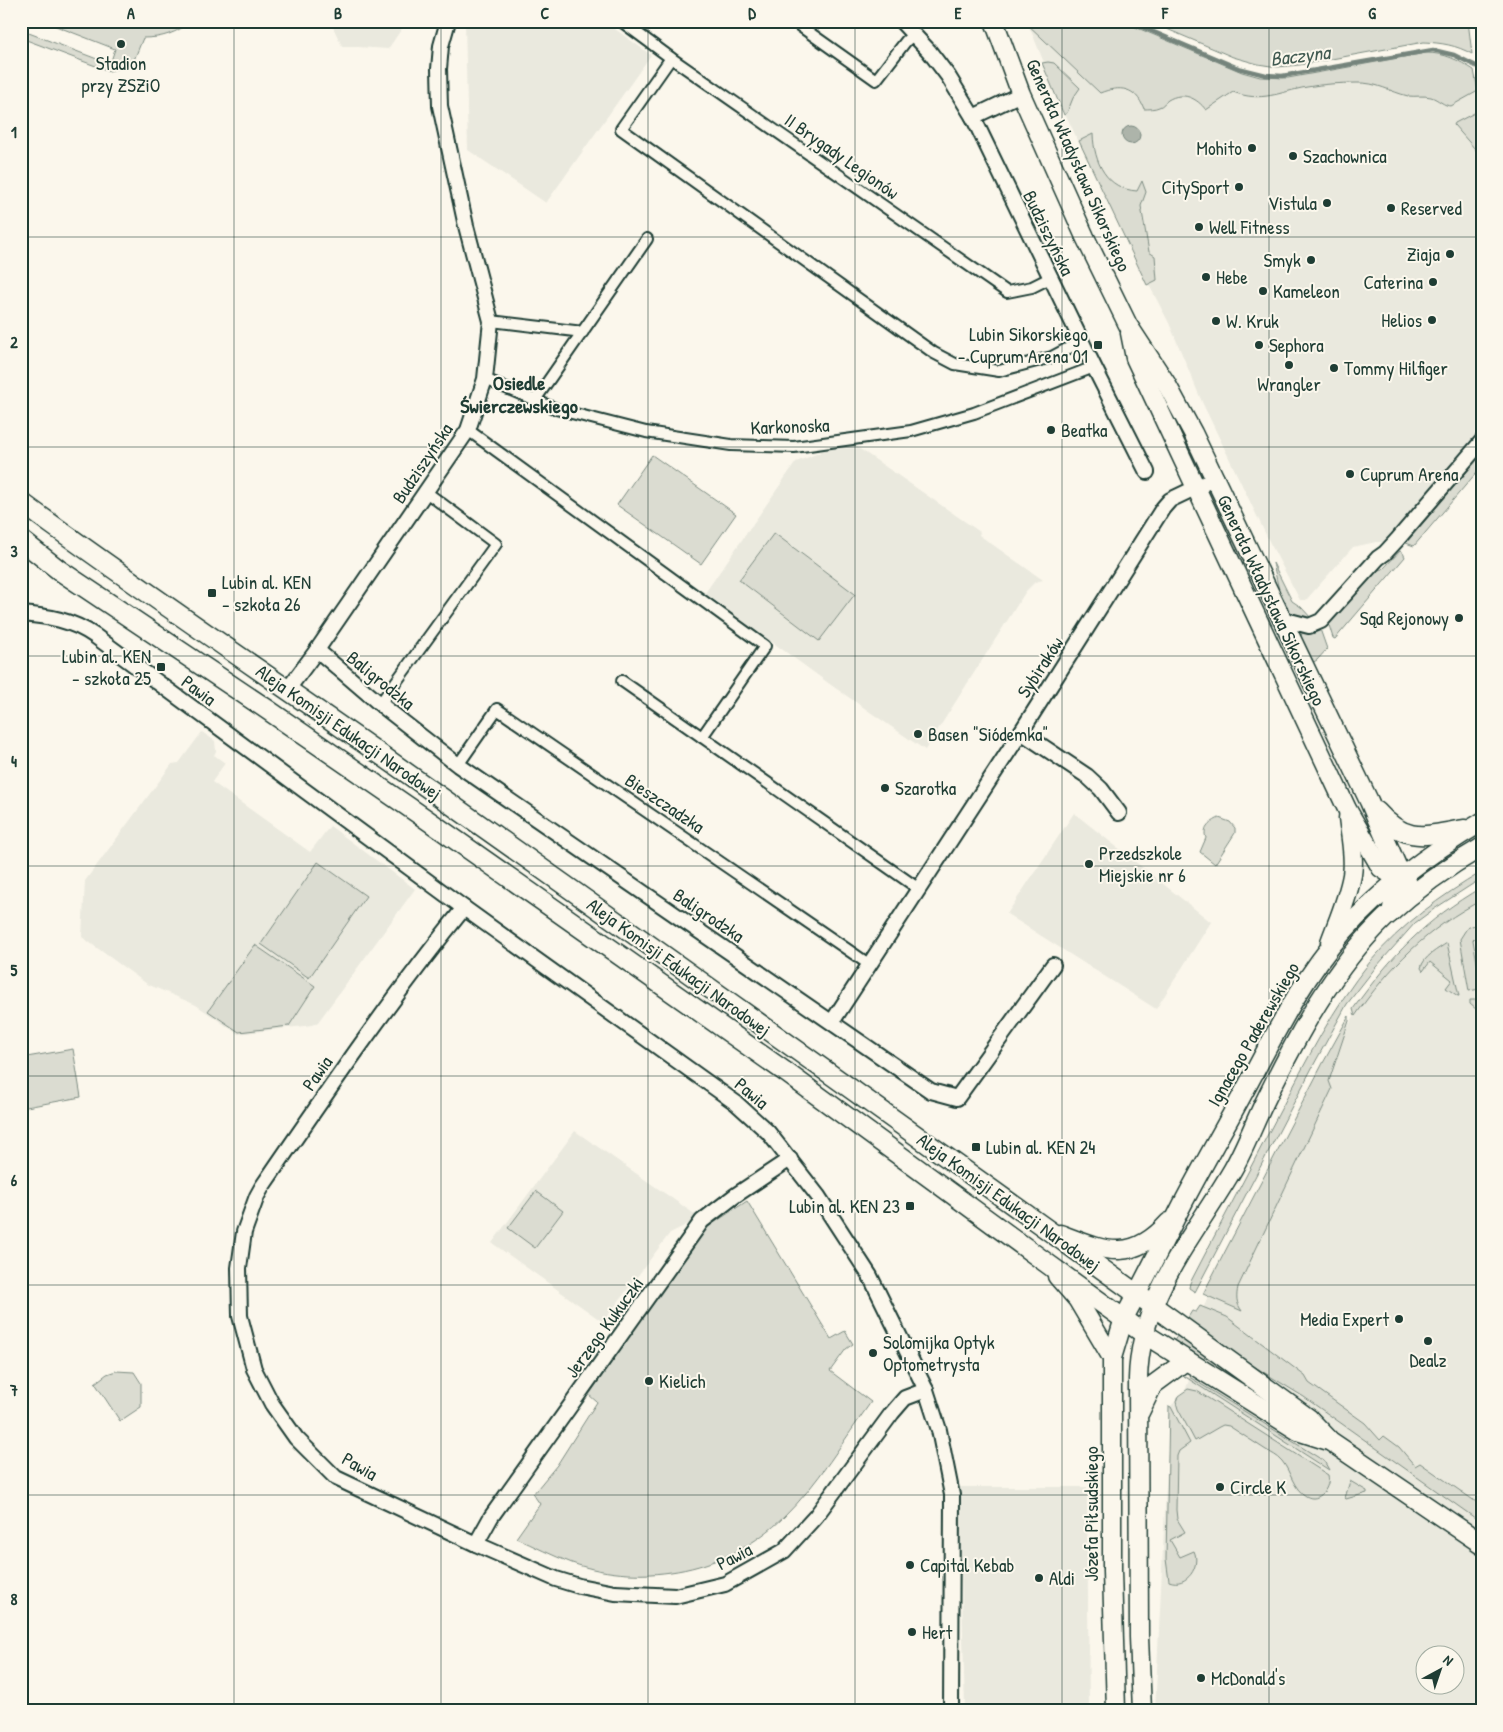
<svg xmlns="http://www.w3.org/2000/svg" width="1503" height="1732" viewBox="0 0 1503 1732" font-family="'Patrick Hand',sans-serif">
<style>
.built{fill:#eae9de;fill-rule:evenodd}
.green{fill:#dbdcd1;stroke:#7d8c82}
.water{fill:#adb4aa;stroke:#74847b}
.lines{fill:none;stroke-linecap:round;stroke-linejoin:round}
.stream{stroke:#74847b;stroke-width:4.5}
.pedestrian-casing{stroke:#1f3d34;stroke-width:14}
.minor-casing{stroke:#1f3d34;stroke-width:18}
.tertiary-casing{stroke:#1f3d34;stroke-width:21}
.secondary-casing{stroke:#1f3d34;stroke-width:22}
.pedestrian{stroke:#fbf7ec;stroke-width:10}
.minor{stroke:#fbf7ec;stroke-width:14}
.tertiary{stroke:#fbf7ec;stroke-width:18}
.secondary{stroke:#fbf7ec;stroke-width:19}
.grid{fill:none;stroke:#1f3d34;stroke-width:1;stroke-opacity:0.55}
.poi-dot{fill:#1f3d34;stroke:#fbf7ec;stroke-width:2}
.labels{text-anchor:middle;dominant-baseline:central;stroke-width:4;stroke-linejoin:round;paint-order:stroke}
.poi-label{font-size:19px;fill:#1f3d34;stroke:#fbf7ec;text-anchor:start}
.street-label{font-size:19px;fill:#1f3d34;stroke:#fbf7ec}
.water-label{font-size:20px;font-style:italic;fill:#425b52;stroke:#fbf7ec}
.neighbourhood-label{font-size:20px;font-weight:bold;fill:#1f3d34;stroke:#fbf7ec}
.neatline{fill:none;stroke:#1f3d34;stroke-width:2}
.grid-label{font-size:16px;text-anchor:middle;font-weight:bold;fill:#1f3d34}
</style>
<rect width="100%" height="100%" fill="#fbf7ec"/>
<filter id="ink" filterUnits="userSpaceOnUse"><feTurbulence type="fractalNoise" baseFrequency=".02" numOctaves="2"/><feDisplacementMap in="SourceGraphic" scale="10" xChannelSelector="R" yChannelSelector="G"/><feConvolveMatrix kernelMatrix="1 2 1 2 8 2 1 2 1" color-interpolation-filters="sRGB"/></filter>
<g filter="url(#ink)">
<g class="built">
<path d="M 330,21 L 407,21 L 388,49 L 342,46 Z"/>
<path d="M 465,21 L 604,21 L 651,55 L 546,203 L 468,150 Z"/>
<path d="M 1027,21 L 1247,85 L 1457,67 L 1481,79 L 1482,428 L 1390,535 L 1383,542 L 1376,542 L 1353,547 L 1306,600 L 1300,600 L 1269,541 L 1202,402 L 1169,323 L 1126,241 L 1063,109 Z"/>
<path d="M 855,446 L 857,447 L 980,532 L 979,535 L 1043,580 L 1035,582 L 1026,591 L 925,750 L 831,685 L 705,593 L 796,462 L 819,453 L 821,450 Z"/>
<path d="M 202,732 L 215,741 L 216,751 L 214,755 L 225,763 L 212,782 L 310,852 L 330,826 L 415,889 L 318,1022 L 312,1025 L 238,1034 L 196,1005 L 147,984 L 82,937 L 85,881 L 172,764 L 179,763 Z"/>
<path d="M 1074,813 L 1211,922 L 1156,1009 L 1007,914 Z"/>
<path d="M 1482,891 L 1482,1711 L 1155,1711 L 1170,1407 L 1185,1391 L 1208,1329 L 1197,1320 L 1325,1065 L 1373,984 L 1427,928 ZM 1426,1654 L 1456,1654 L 1456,1684 L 1426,1684 Z"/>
<path d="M 575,1131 L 696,1215 L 690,1223 L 670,1233 L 603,1322 L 492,1243 Z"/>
<path d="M 959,1487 L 1087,1487 L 1089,1711 L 965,1711 Z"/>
</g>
<g class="green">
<path d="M 43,21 L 192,21 C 176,33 163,38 143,38 L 132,65 L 109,71 L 21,38 L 21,30 L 110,64 L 115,49 Z"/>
<path d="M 1024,21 L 1121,21 L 1242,72 L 1260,77 L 1288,78 L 1426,53 C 1445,53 1458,60 1474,70 L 1478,91 L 1451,106 C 1444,106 1438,99 1431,97 C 1423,95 1416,97 1408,96 C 1391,92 1376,82 1357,83 C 1341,83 1323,84 1307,87 C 1279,92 1262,103 1233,92 L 1206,110 C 1197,98 1183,91 1168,100 C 1165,102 1163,106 1159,107 C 1155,109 1148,109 1144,109 C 1136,87 1120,85 1100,93 Z"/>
<path d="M 1148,21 L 1468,21 L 1472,54 C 1456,45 1442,43 1424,42 L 1299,65 L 1277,67 L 1258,64 L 1233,57 Z"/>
<path d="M 1048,62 L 1054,63 L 1080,88 L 1073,98 L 1067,113 L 1064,115 L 1042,63 Z"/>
<path d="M 1482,109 L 1482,157 L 1454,125 L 1455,123 Z"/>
<path d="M 1093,134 C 1094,162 1106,189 1137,191 L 1142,181 L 1146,192 L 1141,206 L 1149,252 L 1155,256 L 1157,280 L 1147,285 L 1079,141 Z"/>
<path d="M 1482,454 L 1482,466 L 1414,546 L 1406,543 Z"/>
<path d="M 652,455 L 736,514 L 701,564 L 617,505 Z"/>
<path d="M 774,533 L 855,594 L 819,641 L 739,580 Z"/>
<path d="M 1400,551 L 1403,553 L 1405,557 L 1335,639 L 1333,638 L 1328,622 L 1373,571 L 1383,569 Z"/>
<path d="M 1273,563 L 1292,601 L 1301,607 L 1312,619 C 1306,618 1298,618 1292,615 C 1281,609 1276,575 1273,563 Z"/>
<path d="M 1320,629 L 1327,649 L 1317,660 L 1312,663 L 1300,637 L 1303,632 Z"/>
<path d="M 1219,818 L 1230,822 L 1235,828 L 1235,833 L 1215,864 L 1200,852 L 1206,838 C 1202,828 1211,822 1219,818 Z"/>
<path d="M 318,862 L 366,896 L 309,978 L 261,944 Z"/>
<path d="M 1482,872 L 1482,878 L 1434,909 L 1415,923 L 1376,967 L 1347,1004 L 1313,1066 L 1195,1292 L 1189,1288 L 1190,1283 C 1220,1225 1250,1169 1280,1111 C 1307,1060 1333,1007 1370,962 C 1401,925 1441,896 1482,872 Z"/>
<path d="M 1482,887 L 1482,900 C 1429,927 1389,967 1355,1016 L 1353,1009 C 1391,956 1425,920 1482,887 Z"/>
<path d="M 1482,922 L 1482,931 L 1473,940 L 1482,990 L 1482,1004 L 1477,1010 L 1470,1004 L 1470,1000 L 1478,1000 L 1478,997 L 1481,996 L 1479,989 L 1469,991 L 1460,939 L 1467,928 Z"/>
<path d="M 1447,943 L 1459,996 L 1458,996 L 1446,988 L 1452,980 L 1430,962 L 1423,971 L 1421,968 C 1423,957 1438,949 1447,943 Z"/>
<path d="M 255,945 L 315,986 L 289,1026 L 239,1032 L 208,1011 Z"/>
<path d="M 1349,1016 L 1349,1021 L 1329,1081 L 1332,1089 L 1238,1287 C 1236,1297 1236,1303 1242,1311 L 1203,1294 L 1323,1063 Z"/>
<path d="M 73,1049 L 81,1097 L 21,1108 L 21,1058 Z"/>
<path d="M 536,1191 L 563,1211 L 535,1248 L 508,1228 Z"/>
<path d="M 747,1201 L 831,1339 L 845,1331 L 853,1344 L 846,1349 L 830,1371 L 871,1402 C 843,1441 818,1484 784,1517 C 729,1571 644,1588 572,1563 C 553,1556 534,1546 516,1538 L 540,1504 L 533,1494 L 557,1465 L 597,1402 L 589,1395 L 703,1230 Z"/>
<path d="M 1200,1306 L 1227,1317 L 1305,1376 L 1309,1383 L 1365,1423 L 1380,1440 L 1384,1436 L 1399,1447 L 1415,1466 L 1420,1463 L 1482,1506 L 1482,1523 L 1304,1397 L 1242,1359 L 1190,1322 L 1187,1319 L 1192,1311 L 1196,1312 Z"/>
<path d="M 1178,1335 L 1305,1426 L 1173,1342 Z"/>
<path d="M 116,1371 L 134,1372 L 141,1383 L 141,1407 L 120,1421 L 95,1383 L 107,1374 Z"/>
<path d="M 1184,1376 L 1191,1378 L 1324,1461 L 1329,1470 Z"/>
<path d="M 1188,1389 L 1197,1391 L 1328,1475 C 1331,1487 1319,1504 1306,1496 C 1293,1489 1291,1472 1282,1461 C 1278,1456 1271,1453 1266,1450 C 1254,1442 1241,1434 1229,1426 L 1223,1425 L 1219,1427 L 1195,1441 L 1178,1409 L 1176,1402 L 1178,1396 Z"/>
<path d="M 1169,1406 L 1171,1407 L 1190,1443 L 1179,1451 L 1177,1456 L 1176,1510 L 1177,1519 L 1185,1532 L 1170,1540 L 1180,1557 L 1194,1551 C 1201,1566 1187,1588 1169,1581 L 1166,1559 Z"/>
<path d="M 1350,1481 L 1367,1491 L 1367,1493 L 1346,1499 L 1345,1498 Z"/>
</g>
<circle class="water" cx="1131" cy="135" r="9"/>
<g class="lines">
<path class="stream" d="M 1128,21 L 1238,68 L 1266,75 L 1282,76 L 1433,50 L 1454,55 L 1482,69"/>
<defs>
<g id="pedestrian">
<path d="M 621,21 L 671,58 L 1007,292 L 1032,287 L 1050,278"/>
<path d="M 793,21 L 876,80 L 906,41 L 914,34"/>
<path d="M 671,58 L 621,129 L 934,353 L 955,364 L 999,371 L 1052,357 L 1082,341"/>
<path d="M 491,321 L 583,332"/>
<path d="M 485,379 L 556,409 L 646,432 L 731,445 L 794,447 L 911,431 L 974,413 L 1094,367"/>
<path d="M 535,400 L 647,239"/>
<path d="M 468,430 L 765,646 L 702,737 L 919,889"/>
<path d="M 622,681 L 702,737"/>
<path d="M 380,704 L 496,544 L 426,492"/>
<path d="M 458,765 L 497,709 L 870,965"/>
</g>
<g id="minor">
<path d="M 901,21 L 929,51 L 948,76 L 973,117 L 1094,367 L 1147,472"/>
<path d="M 973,117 L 1021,94"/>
<path d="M 21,614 C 48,616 72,620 95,636 L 464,908 L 736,1103 L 768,1132 L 818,1196 L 870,1276 L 926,1390 L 939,1430 L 952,1495 L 951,1711"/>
<path d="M 1282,619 L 1309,626 L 1321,621 L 1378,558 L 1385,553 L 1397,540 L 1482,441"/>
<path d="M 317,650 L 380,704 L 458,765 L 931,1091 L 957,1098 L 1053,965"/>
<path d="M 288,689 L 317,650 L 468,430 L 485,379 L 491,321 L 466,226 L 440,106 L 439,69 L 441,46 L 448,21"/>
<path d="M 1021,732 L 1087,776 L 1101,789 L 1119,813"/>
<path d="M 464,908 C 392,997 327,1092 262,1187 L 257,1196 L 244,1232 L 239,1268 L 240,1316 L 254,1369 L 272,1404 L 296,1438 L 336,1478 L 476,1544 L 556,1579 L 579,1586 L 615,1593 L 675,1596 L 725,1584 L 784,1551 L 816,1516 L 892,1413 L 905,1398 L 926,1390"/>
<path d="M 832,1022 L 1021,732 L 1163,508 L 1170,500 L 1216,478"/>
<path d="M 476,1544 L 491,1517 L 702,1221 L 736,1195 L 790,1159"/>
</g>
<g id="tertiary">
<path d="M 994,21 L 1021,94 L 1085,237 L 1128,325 L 1166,383 L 1193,433 L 1369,801 L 1397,866 L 1398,879 L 1391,913"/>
<path d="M 1130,333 L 1135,358 L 1151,392 L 1347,809 L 1381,868 L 1398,879 L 1407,881"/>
<path d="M 1377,811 C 1407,845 1426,835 1465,829"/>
<path d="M 1330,942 C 1338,920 1348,898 1352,875 C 1355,856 1350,836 1348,817"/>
<path d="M 1060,1234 C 1105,1251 1131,1264 1169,1222"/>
<path d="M 1057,1276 L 1077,1299 L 1112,1358"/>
<path d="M 1140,1412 L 1153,1385 L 1187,1360"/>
<path d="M 1116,1711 L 1112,1571 L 1112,1358 L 1124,1318 C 1143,1283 1161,1247 1179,1211 C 1200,1170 1224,1129 1246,1088 C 1275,1034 1302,978 1343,932 C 1383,887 1431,852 1482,822"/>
<path d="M 1142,1711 L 1139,1637 L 1138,1379 C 1140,1295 1193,1238 1233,1169 C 1246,1146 1255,1121 1267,1097 C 1298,1034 1333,968 1385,918 C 1414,891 1447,867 1482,847"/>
</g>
<g id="secondary">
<path d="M 21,502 C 151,598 286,687 418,781 C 716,992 1014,1204 1309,1419 L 1330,1441 L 1482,1544"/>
<path d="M 21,540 L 59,570 L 268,710 L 426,819 L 787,1073 L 1041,1259 L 1143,1333 L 1299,1431 L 1327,1440"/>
</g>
</defs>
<use href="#pedestrian" class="pedestrian-casing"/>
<use href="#minor" class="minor-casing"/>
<use href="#tertiary" class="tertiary-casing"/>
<use href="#secondary" class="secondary-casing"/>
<use href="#pedestrian" class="pedestrian"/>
<use href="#minor" class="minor"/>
<use href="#tertiary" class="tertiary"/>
<use href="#secondary" class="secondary"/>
</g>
</g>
<path class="grid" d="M 234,21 L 234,1711M 441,21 L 441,1711M 648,21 L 648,1711M 855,21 L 855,1711M 1062,21 L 1062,1711M 1269,21 L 1269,1711M 21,237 L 1482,237M 21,447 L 1482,447M 21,656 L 1482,656M 21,866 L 1482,866M 21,1076 L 1482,1076M 21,1285 L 1482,1285M 21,1495 L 1482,1495"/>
<g class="poi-dot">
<circle cx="121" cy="44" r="5"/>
<circle cx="1252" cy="148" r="5"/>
<circle cx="1293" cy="156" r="5"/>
<circle cx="1239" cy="187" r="5"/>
<circle cx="1327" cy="203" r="5"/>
<circle cx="1391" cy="208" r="5"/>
<circle cx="1199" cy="227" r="5"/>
<circle cx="1450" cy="254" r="5"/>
<circle cx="1311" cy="260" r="5"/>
<circle cx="1206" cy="277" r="5"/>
<circle cx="1433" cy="282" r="5"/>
<circle cx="1263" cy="291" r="5"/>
<circle cx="1432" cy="320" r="5"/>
<circle cx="1216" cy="321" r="5"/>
<rect x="1093" y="340" width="10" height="10" rx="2.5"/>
<circle cx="1259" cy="345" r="5"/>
<circle cx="1289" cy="365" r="5"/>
<circle cx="1334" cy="368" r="5"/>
<circle cx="1051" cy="430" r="5"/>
<circle cx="1350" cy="474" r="5"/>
<rect x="207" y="588" width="10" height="10" rx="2.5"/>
<circle cx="1459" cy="618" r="5"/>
<rect x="156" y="662" width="10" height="10" rx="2.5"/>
<circle cx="918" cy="734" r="5"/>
<circle cx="885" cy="788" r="5"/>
<circle cx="1089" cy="864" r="5"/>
<rect x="971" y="1142" width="10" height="10" rx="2.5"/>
<rect x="905" y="1201" width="10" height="10" rx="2.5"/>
<circle cx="1399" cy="1319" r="5"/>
<circle cx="1428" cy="1341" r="5"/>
<circle cx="873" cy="1353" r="5"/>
<circle cx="649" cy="1381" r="5"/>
<circle cx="1220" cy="1487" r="5"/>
<circle cx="910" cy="1565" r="5"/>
<circle cx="1039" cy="1578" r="5"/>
<circle cx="912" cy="1632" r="5"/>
<circle cx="1201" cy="1678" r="5"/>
</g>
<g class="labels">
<g class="poi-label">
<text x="121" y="63" text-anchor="middle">Stadion<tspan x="121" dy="22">przy ZSZiO</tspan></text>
<text x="1242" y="148" text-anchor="end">Mohito</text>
<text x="1303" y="156">Szachownica</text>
<text x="1229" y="187" text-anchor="end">CitySport</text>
<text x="1317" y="203" text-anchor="end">Vistula</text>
<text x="1401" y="208">Reserved</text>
<text x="1209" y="227">Well Fitness</text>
<text x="1440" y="254" text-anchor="end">Ziaja</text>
<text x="1301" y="260" text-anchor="end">Smyk</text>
<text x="1216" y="277">Hebe</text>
<text x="1423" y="282" text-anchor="end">Caterina</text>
<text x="1273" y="291">Kameleon</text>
<text x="1422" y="320" text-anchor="end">Helios</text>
<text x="1226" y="321">W. Kruk</text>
<text x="1088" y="334" text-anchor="end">Lubin Sikorskiego<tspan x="1088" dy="22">- Cuprum Arena 01</tspan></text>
<text x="1269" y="345">Sephora</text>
<text x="1344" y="368">Tommy Hilfiger</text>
<text x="1289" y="384" text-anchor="middle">Wrangler</text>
<text x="1061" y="430">Beatka</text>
<text x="1360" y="474">Cuprum Arena</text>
<text x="222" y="582">Lubin al. KEN<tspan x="222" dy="22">- szkoła 26</tspan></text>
<text x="1449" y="618" text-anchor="end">Sąd Rejonowy</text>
<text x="151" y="656" text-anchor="end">Lubin al. KEN<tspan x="151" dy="22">- szkoła 25</tspan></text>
<text x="928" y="734">Basen "Siódemka"</text>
<text x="895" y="788">Szarotka</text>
<text x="1099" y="853">Przedszkole<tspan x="1099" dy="22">Miejskie nr 6</tspan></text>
<text x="986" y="1147">Lubin al. KEN 24</text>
<text x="900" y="1206" text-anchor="end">Lubin al. KEN 23</text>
<text x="1389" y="1319" text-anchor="end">Media Expert</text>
<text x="883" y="1342">Solomijka Optyk<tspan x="883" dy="22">Optometrysta</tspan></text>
<text x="1428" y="1360" text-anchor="middle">Dealz</text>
<text x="659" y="1381">Kielich</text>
<text x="1230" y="1487">Circle K</text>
<text x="920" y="1565">Capital Kebab</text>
<text x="1049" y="1578">Aldi</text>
<text x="922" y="1632">Hert</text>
<text x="1211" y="1678">McDonald's</text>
</g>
<g class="street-label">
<text transform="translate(842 156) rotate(35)">II Brygady Legionów</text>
<text transform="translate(1079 165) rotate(66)">Generała Władysława Sikorskiego</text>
<text transform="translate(1049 233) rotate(64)">Budziszyńska</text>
<text transform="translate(790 426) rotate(-2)">Karkonoska</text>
<text transform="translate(422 463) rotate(-56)">Budziszyńska</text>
<text transform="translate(1272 600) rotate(65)">Generała Władysława Sikorskiego</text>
<text transform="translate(1040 667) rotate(-57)">Sybiraków</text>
<text transform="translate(381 680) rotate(39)">Baligrodzka</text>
<text transform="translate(199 690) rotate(37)">Pawia</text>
<text transform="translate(349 732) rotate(35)">Aleja Komisji Edukacji Narodowej</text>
<text transform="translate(665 803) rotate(34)">Bieszczadzka</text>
<text transform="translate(709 915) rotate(34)">Baligrodzka</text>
<text transform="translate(679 967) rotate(36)">Aleja Komisji Edukacji Narodowej</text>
<text transform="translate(1253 1034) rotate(-60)">Ignacego Paderewskiego</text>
<text transform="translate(317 1073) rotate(-55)">Pawia</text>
<text transform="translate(752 1093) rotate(40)">Pawia</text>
<text transform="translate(1009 1202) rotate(36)">Aleja Komisji Edukacji Narodowej</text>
<text transform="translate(604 1327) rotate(-54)">Jerzego Kukuczki</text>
<text transform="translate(360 1466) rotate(30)">Pawia</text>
<text transform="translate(1091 1514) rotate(-90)">Józefa Piłsudskiego</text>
<text transform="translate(734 1556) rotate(-27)">Pawia</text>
</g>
<g class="water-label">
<text transform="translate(1300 55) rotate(-7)">Baczyna</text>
</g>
<g class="neighbourhood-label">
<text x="519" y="382">Osiedle<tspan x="519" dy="23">Świerczewskiego</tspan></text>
</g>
</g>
<rect width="1503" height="1732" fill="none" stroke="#fbf7ec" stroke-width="55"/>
<g transform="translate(1440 1670) rotate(40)"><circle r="24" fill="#fbf7ec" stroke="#a3ada2"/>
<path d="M0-4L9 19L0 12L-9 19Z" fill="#1f3d34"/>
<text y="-8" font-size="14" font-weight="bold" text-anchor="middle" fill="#1f3d34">N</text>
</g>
<rect x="28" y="28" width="1448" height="1676" class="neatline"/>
<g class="grid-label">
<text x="131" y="19">A</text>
<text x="338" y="19">B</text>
<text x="545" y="19">C</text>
<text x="752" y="19">D</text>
<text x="958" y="19">E</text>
<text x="1165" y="19">F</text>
<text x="1372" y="19">G</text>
<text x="14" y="138">1</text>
<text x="14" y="348">2</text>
<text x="14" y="557">3</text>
<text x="14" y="767">4</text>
<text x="14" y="976">5</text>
<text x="14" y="1186">6</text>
<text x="14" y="1396">7</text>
<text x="14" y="1605">8</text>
</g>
</svg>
